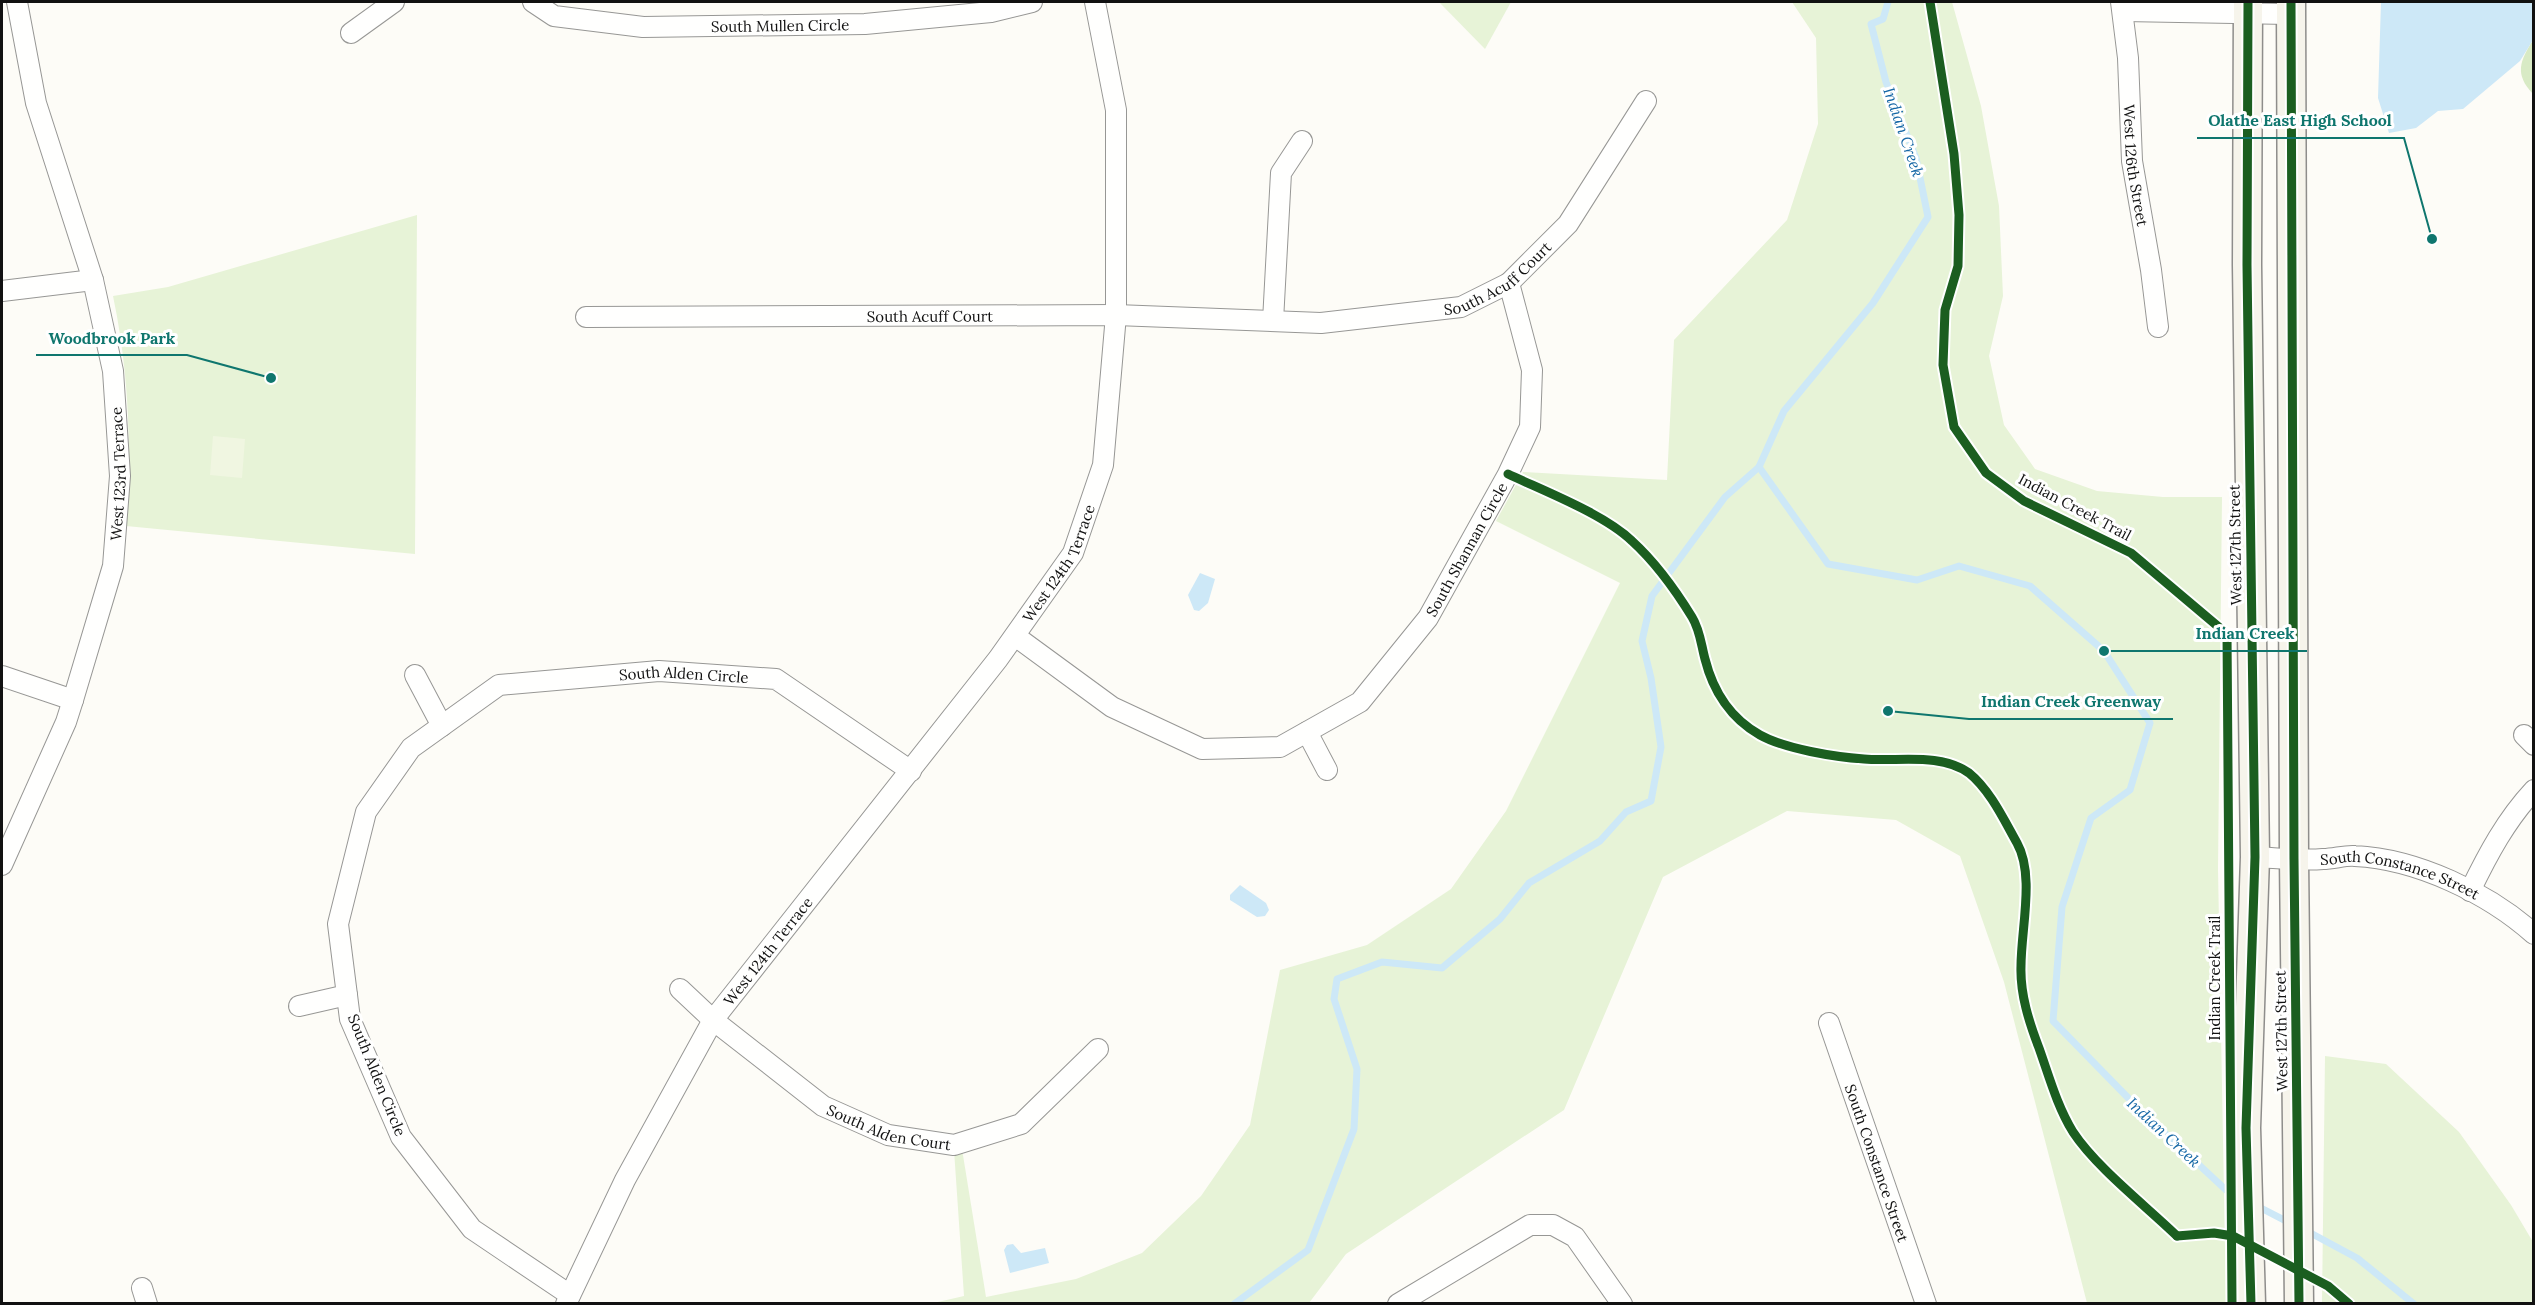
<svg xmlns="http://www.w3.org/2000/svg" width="2535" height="1305" viewBox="0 0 2535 1305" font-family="Lora,serif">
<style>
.green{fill:#e7f3d7}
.forest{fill:#d8eac5}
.pitch{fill:#f0f6e1}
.water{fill:#cde8f7}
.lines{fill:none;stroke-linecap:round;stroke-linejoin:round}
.stream{stroke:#cde8f7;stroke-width:7}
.minor-casing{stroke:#979795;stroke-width:22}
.secondary-casing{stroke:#8e8d8b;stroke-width:31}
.minor{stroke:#fffffe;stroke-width:20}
.secondary{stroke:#f6f4eb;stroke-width:28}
.cycleway-casing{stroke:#fff;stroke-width:13}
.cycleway{stroke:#1b5e20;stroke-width:9}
.labels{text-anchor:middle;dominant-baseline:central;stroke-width:6;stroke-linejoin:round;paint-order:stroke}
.street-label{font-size:15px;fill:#111;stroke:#fff}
.water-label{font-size:16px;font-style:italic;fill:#1768a6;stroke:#fff}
.leader{fill:none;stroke:#0f766e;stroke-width:2}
.callout-dot{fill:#0f766e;stroke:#fff;stroke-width:2}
.callout-label{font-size:16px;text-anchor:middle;font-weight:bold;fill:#0f766e;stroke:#fff;stroke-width:6;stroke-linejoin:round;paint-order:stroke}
</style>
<rect width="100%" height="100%" fill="#fdfcf7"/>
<g class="green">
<path d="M 1439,2 L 1511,2 L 1485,49 Z"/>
<path d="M 1792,2 L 1952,2 L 1981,106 L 1999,206 L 2003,296 L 1989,356 L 2004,425 L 2035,469 L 2097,491 L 2163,497 L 2222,497 L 2218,869 L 2226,1303 L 2087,1303 L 2004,982 L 1960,856 L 1896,820 L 1787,811 L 1663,877 L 1564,1110 L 1346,1254 L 1309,1303 L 929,1304 L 964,1296 L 954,1150 L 962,1149 L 986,1297 L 1076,1279 L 1142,1253 L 1201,1196 L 1250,1125 L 1280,970 L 1367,945 L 1451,889 L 1506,811 L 1620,583 L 1496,521 L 1523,472 L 1667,480 L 1674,340 L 1787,220 L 1818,124 L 1816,38 Z"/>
<path d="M 417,215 L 415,554 L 126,526 C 132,448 129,372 113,296 L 168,287 Z"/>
<path d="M 2325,1056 L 2386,1064 L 2459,1132 L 2511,1205 L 2533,1242 L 2533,1303 L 2322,1303 Z"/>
</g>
<path class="forest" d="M 2533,40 L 2533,94 C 2514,74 2520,61 2533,40 Z"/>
<path class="pitch" d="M 213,436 L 245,439 L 242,478 L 210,475 Z"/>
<g class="water">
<path d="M 2381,2 L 2533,2 L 2533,40 L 2520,61 L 2463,109 L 2438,111 L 2416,128 L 2389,133 L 2378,98 Z"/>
<path d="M 1200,573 L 1215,579 L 1208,603 L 1199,611 L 1194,610 L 1188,595 Z"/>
<path d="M 1240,885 L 1266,903 L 1269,910 L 1265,916 L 1257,917 L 1230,900 L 1230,895 Z"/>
<path d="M 1013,1244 L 1021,1253 L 1045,1248 L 1049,1263 L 1010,1273 L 1004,1250 L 1007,1245 Z"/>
</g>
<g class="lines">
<g class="stream">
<path d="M 1888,2 L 1883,19 L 1871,24 L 1886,82 L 1916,158 L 1928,217 L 1873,303 L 1784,411 L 1759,467 L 1828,564 L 1917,580 L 1959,566 L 2030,586 L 2104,651 L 2150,723 L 2130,790 L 2091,818 L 2062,907 L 2053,1021 L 2139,1109 L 2226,1190 L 2241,1198"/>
<path d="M 2257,1206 L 2292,1224"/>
<path d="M 2305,1230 L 2357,1258 L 2414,1304"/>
<path d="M 1234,1304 L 1308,1250 L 1354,1129 L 1357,1069 L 1334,999 L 1337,979 L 1382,962 L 1442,968 L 1500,919 L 1529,883 L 1600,841 L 1626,812 L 1651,801 L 1661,747 L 1651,678 L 1642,641 L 1652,596 L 1725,497 L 1759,467"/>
</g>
<defs>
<g id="minor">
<path id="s1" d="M 533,2 L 554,16 L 643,27 L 865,24 L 991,12 L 1032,2"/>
<path id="s2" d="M 2121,2 L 2128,58 L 2132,161 L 2151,270 L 2158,327"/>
<path d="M 2124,11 L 2291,14"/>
<path d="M 351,33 L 394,2"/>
<path d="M 2,291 L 93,280"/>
<path id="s3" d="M 586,317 L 1116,315 L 1321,323 L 1461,307 L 1509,283 L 1568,224 L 1646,101"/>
<path d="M 1273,321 L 1281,173 L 1302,141"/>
<path id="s4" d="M 1015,636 L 1112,707 L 1202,749 L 1280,747 L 1360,702 L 1428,618 L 1508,474 L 1530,427 L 1532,370 L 1509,283"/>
<path d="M 415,675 L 442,726"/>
<path d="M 2,676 L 73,700"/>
<path d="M 1307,732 L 1327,770"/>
<path d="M 2524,735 L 2534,745"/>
<path id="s5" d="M 2255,857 C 2277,858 2301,861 2323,859 C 2334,859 2345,855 2355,856 C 2417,859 2488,893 2534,934"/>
<path id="s6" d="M 2,865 L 66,722 L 73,700 L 113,566 L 120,476 L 113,371 L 93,280 L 36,103 L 17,2"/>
<path d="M 2470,891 C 2488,854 2506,820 2534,790"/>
<path id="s7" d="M 680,989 L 713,1020 L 823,1106 L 888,1135 L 954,1145 L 1021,1124 L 1098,1049"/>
<path d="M 299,1006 L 347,995"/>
<path id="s8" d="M 1829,1023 L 1926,1304"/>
<path d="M 142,1288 L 147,1304"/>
<path id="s9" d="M 570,1295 L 472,1229 L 401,1137 L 350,1019 L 338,924 L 366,812 L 411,748 L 499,685 L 659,671 L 776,679 L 911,771"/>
<path id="s10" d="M 566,1304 L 625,1180 L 713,1020 L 998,659 L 1073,553 L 1103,465 L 1116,315 L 1116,110 L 1095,2"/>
<path d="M 1398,1304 L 1530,1225 L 1553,1225 L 1575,1237 L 1622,1304"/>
</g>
<g id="secondary">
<path d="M 2248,2 L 2247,265 L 2255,857 L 2246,1128 L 2251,1304"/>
<path d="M 2291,2 L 2294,859 L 2299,1304"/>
</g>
</defs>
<use href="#minor" class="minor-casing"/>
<use href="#secondary" class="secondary-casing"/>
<use href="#minor" class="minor"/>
<use href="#secondary" class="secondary"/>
<defs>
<g id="cycleway">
<path d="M 1930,2 L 1954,154 L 1959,215 L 1958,266 L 1945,310 L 1943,365 L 1954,427 L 1986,473 L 2024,501 L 2131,553 L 2227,634 L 2232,1304"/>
<path d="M 2248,2 L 2247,265 L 2255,857 L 2246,1128 L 2251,1304"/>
<path d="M 2291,2 L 2294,859 L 2299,1304"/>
<path d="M 1508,474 C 1544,491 1604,514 1632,541 C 1654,561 1676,591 1692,617 C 1700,630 1701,644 1705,659 C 1713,691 1731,719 1760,735 C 1785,749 1835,757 1864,759 C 1897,762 1940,752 1969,773 C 1990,790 2004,820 2017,843 C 2035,875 2021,929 2021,966 C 2020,994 2029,1022 2039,1048 C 2049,1076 2057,1106 2073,1132 C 2096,1167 2146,1206 2177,1236"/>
<path d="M 2177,1236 L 2214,1233 L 2233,1236 L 2328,1286 L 2349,1304"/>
</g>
</defs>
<use href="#cycleway" class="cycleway-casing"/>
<use href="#cycleway" class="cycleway"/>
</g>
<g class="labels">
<g class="street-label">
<text stroke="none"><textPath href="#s1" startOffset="252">South Mullen Circle</textPath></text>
<text stroke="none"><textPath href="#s2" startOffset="164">West 126th Street</textPath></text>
<text stroke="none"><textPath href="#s3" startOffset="922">South Acuff Court</textPath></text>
<text stroke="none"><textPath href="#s3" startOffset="344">South Acuff Court</textPath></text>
<text stroke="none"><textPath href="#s6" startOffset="412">West 123rd Terrace</textPath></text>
<text transform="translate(2075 507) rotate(28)">Indian Creek Trail</text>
<text transform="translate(2235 545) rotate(-91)">West 127th Street</text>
<text stroke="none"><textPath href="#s4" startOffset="576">South Shannan Circle</textPath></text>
<text stroke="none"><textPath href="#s10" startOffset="894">West 124th Terrace</textPath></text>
<text stroke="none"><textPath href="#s9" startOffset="946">South Alden Circle</textPath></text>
<text stroke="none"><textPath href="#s5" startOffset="148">South Constance Street</textPath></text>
<text stroke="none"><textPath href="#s10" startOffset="408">West 124th Terrace</textPath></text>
<text transform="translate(2214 978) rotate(-90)">Indian Creek Trail</text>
<text transform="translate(2281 1031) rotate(-91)">West 127th Street</text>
<text transform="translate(377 1075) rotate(68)">South Alden Circle</text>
<text stroke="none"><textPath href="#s7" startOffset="255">South Alden Court</textPath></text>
<text stroke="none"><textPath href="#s8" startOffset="148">South Constance Street</textPath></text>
</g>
<g class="water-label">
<text transform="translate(1904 132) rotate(71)">Indian Creek</text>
<text transform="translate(2164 1132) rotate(43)">Indian Creek</text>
</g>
</g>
<path class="leader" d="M2432 239L2404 138H2197M271 378L187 355H36M2104 651L2184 651H2307M1888 711L1969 719H2173"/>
<g class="callout-dot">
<circle cx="2432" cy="239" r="6"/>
<circle cx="271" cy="378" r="6"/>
<circle cx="2104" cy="651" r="6"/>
<circle cx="1888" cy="711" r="6"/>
</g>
<g class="callout-label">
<text x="2300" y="126">Olathe East High School</text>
<text x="112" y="344">Woodbrook Park</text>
<text x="2245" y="639">Indian Creek</text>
<text x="2071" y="707">Indian Creek Greenway</text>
</g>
<rect width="2535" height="1305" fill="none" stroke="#111111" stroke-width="6"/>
</svg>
